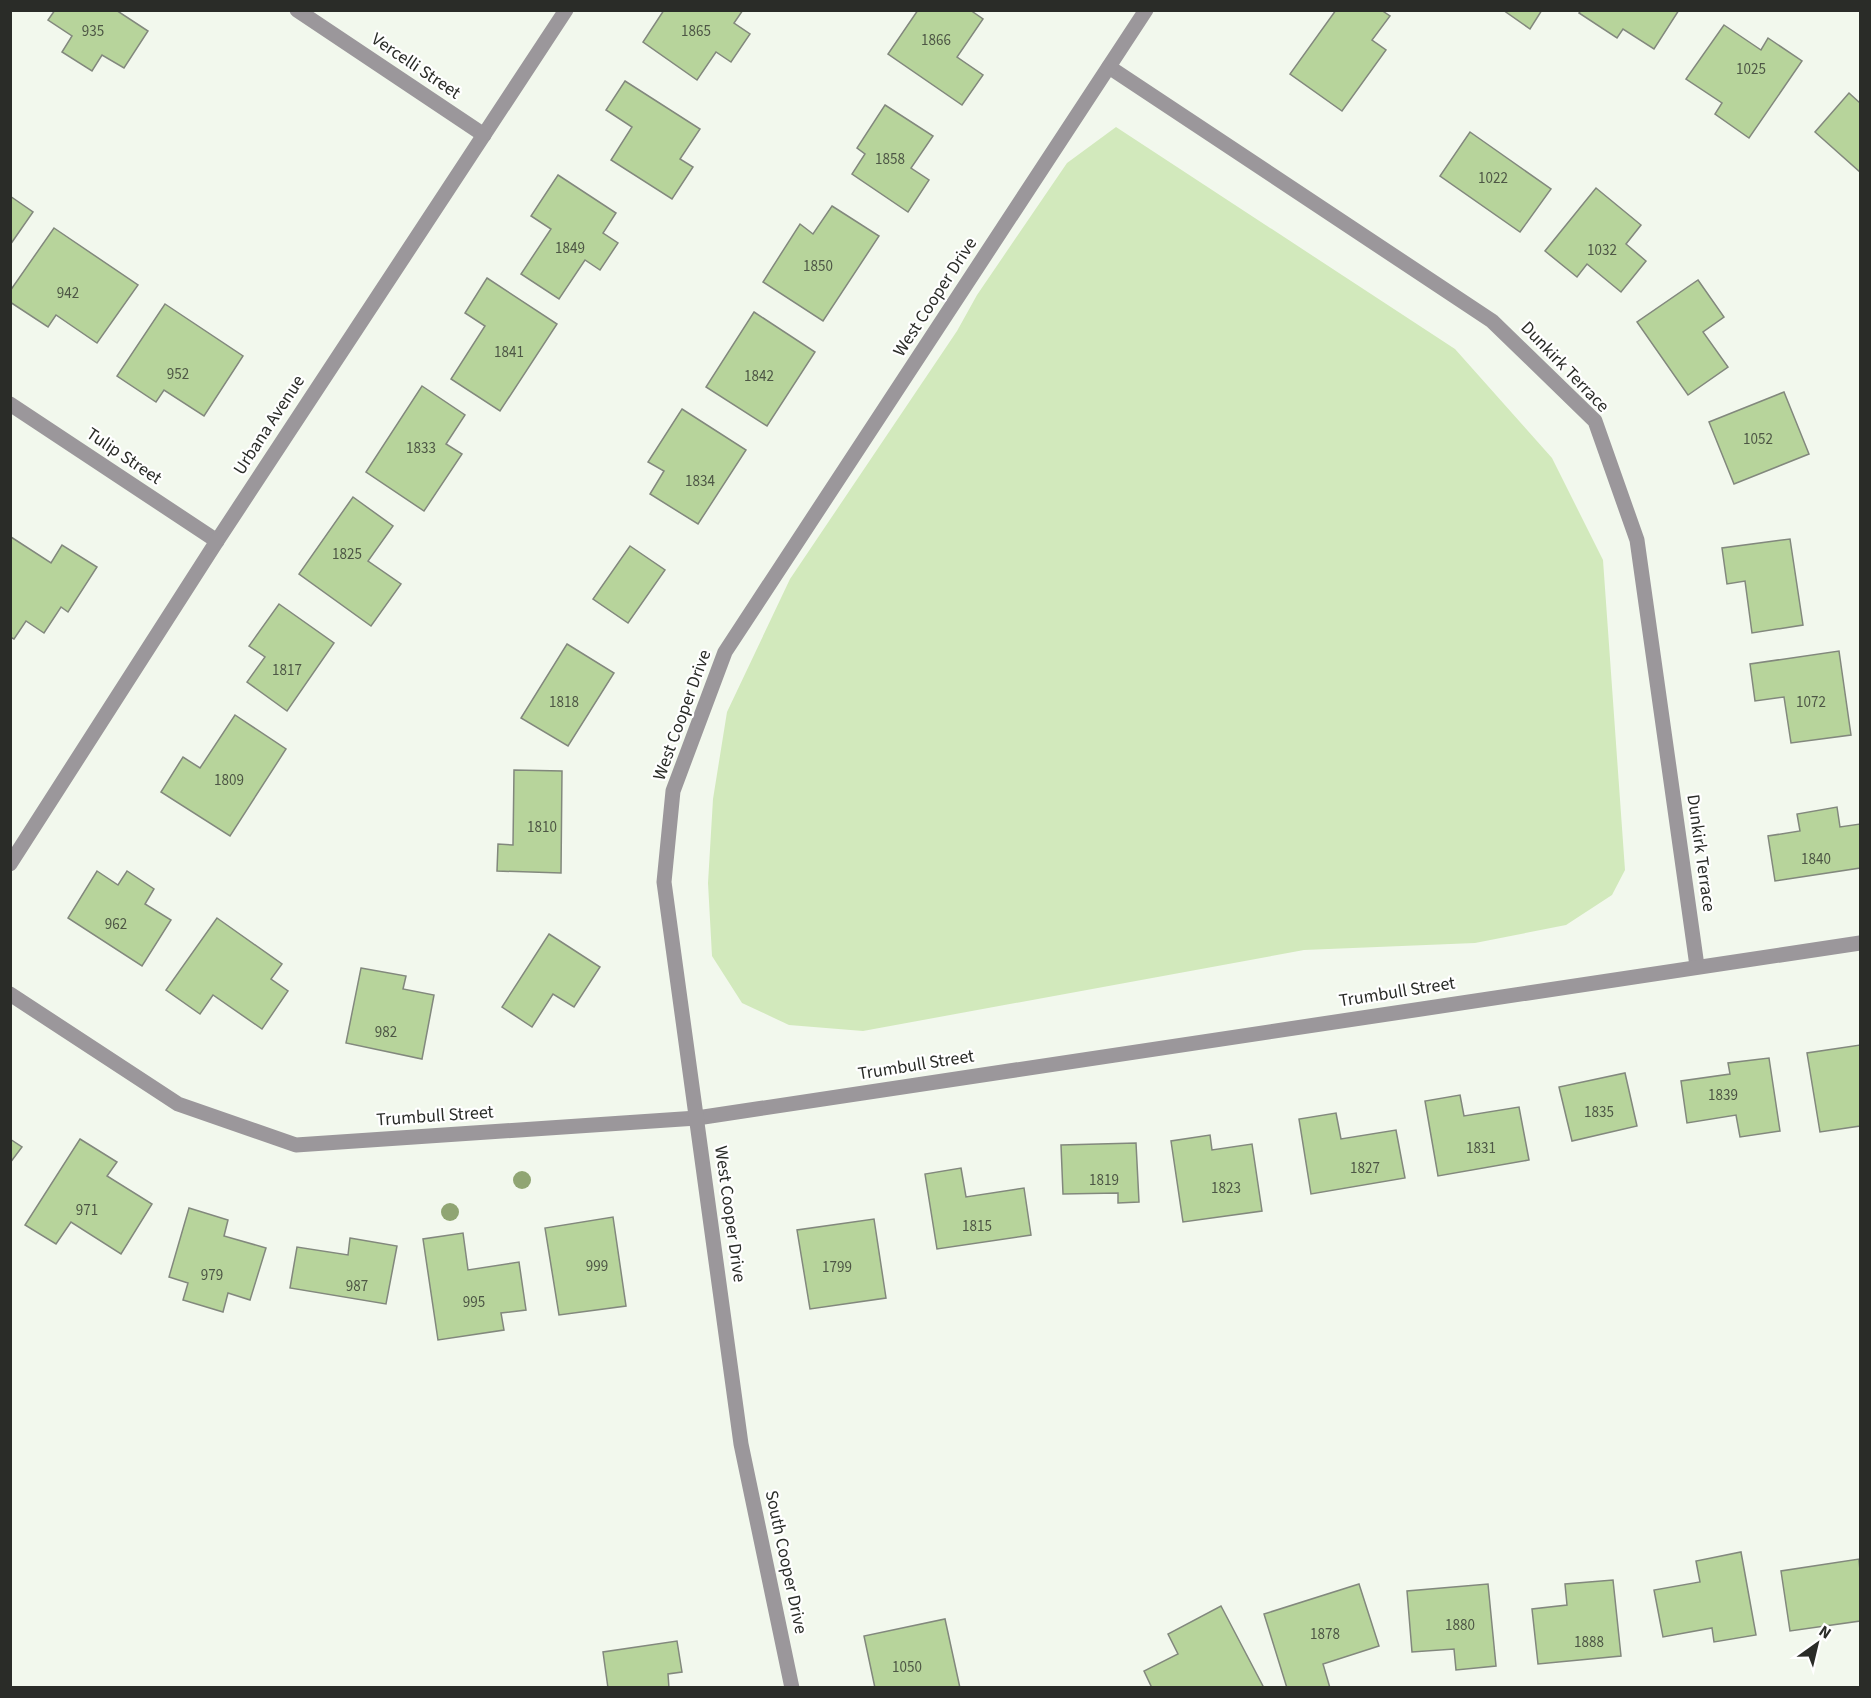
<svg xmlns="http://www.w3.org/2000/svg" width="1871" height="1698" viewBox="0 0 1871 1698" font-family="'Source Sans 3',sans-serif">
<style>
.green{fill:#d2e9bc}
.building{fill:#b7d49b;stroke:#82887d;stroke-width:1.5}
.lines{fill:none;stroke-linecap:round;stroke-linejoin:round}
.minor{stroke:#9b979b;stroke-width:15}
.tree{fill:#90a573}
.labels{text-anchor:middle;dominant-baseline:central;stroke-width:4.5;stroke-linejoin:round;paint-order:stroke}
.number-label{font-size:15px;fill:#4d5645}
.street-label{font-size:18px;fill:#2a2c28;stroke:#fff}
</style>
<rect width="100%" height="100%" fill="#f2f8ed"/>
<path class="green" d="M 1116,127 L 1455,349 L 1552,458 L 1603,560 L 1625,870 L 1612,895 L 1566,925 L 1475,943 L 1304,950 L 863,1031 L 789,1025 L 742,1003 L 712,956 L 708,883 L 713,799 L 727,712 L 790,579 L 957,331 L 977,295 L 1067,163 Z"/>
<g class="building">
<path d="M 55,10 L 116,10 L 148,31 L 124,68 L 102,55 L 92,71 L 62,52 L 72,36 L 48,20 Z"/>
<path d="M 664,10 L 743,10 L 734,23 L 750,34 L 731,62 L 716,52 L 697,80 L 643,42 Z"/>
<path d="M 918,10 L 970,10 L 983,19 L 957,57 L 983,75 L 962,105 L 888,54 Z"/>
<path d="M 1336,10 L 1381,10 L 1390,16 L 1372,40 L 1386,50 L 1342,111 L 1290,74 Z"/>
<path d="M 1503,10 L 1542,10 L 1530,29 Z"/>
<path d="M 1581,10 L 1679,10 L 1654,49 L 1623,29 L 1617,38 L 1579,13 Z"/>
<path d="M 1724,25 L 1761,50 L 1768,38 L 1802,61 L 1749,138 L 1715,114 L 1722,103 L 1686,79 Z"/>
<path d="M 625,81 L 700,129 L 680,159 L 693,167 L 672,199 L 611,160 L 632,127 L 606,110 Z"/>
<path d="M 1849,93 L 1860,103 L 1860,172 L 1815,132 Z"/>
<path d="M 885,105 L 933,136 L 911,168 L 929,180 L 908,212 L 852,174 L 865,154 L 857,148 Z"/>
<path d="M 1470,132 L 1551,189 L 1520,232 L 1440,176 Z"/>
<path d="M 558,175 L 616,213 L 603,233 L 618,243 L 600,270 L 585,260 L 559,299 L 521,274 L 551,229 L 531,216 Z"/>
<path d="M 1596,188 L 1641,225 L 1626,244 L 1646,261 L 1621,292 L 1587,264 L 1577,277 L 1545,251 Z"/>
<path d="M 10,196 L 33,212 L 10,245 Z"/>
<path d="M 832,206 L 879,236 L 823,321 L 763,282 L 800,224 L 813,234 Z"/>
<path d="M 54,228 L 138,285 L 97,343 L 56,315 L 48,327 L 10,302 L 10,291 Z"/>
<path d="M 487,278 L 557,324 L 500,411 L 451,379 L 485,326 L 465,313 Z"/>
<path d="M 1698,280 L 1724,317 L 1703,332 L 1728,367 L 1688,395 L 1637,322 Z"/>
<path d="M 165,304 L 243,356 L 204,416 L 164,390 L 156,402 L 117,376 Z"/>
<path d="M 754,312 L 815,352 L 767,426 L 706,387 Z"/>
<path d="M 422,386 L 465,415 L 446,444 L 462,454 L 424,511 L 366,472 Z"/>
<path d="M 1784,392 L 1809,454 L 1734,484 L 1709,422 Z"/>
<path d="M 682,409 L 746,450 L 698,524 L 650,494 L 664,471 L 648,462 Z"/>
<path d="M 353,497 L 393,526 L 368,561 L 401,584 L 371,626 L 299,574 Z"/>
<path d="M 11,537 L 51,563 L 62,545 L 97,567 L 68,612 L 61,607 L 44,633 L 26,621 L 14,639 L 10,637 Z"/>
<path d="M 1790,539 L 1803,625 L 1752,633 L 1745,581 L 1727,584 L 1722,548 Z"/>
<path d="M 630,546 L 665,570 L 628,623 L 593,599 Z"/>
<path d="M 279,604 L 334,643 L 287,711 L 247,682 L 265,657 L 249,646 Z"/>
<path d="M 567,644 L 614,673 L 568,746 L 521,718 Z"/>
<path d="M 1839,651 L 1851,735 L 1791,743 L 1784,697 L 1755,701 L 1750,664 Z"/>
<path d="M 235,715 L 286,749 L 230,836 L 161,792 L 183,757 L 200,768 Z"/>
<path d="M 514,770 L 562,771 L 561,873 L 497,871 L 498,844 L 513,845 Z"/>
<path d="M 1837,807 L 1840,827 L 1860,824 L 1860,868 L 1775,881 L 1768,836 L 1800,831 L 1797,814 Z"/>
<path d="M 97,871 L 118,885 L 127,871 L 154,889 L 145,904 L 171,920 L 142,966 L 68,918 Z"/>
<path d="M 217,918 L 282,964 L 271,979 L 288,991 L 262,1029 L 213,995 L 200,1014 L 166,990 Z"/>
<path d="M 549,934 L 600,967 L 574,1007 L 553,994 L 532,1027 L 502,1007 Z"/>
<path d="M 361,968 L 406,976 L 403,989 L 434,995 L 422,1059 L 346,1043 Z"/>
<path d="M 1860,1045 L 1860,1126 L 1820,1132 L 1807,1053 Z"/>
<path d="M 1769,1058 L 1780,1131 L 1740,1137 L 1736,1115 L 1687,1123 L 1681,1081 L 1730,1074 L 1728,1063 Z"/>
<path d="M 1625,1073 L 1637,1126 L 1572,1141 L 1559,1087 Z"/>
<path d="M 1460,1095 L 1464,1116 L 1519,1107 L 1529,1160 L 1438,1176 L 1425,1101 Z"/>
<path d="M 1336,1113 L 1341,1139 L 1396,1130 L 1405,1178 L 1311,1194 L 1299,1119 Z"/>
<path d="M 1210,1135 L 1212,1150 L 1252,1144 L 1262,1211 L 1183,1222 L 1171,1141 Z"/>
<path d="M 10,1139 L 22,1147 L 10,1163 Z"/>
<path d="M 80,1139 L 117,1162 L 107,1176 L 152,1204 L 121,1254 L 71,1222 L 56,1244 L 25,1225 Z"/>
<path d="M 1136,1143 L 1139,1202 L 1118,1203 L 1118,1193 L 1063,1194 L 1061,1145 Z"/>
<path d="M 961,1168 L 966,1197 L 1024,1188 L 1031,1235 L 937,1249 L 925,1174 Z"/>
<path d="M 189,1208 L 228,1220 L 224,1236 L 266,1248 L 250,1300 L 228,1293 L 223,1312 L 183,1300 L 188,1283 L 169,1277 Z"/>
<path d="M 613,1217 L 626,1306 L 559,1315 L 545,1228 Z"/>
<path d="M 874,1219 L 886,1298 L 810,1309 L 797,1230 Z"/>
<path d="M 463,1233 L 468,1270 L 519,1262 L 526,1310 L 501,1313 L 504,1330 L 438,1340 L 423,1239 Z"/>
<path d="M 350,1238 L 397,1246 L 386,1304 L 290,1288 L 297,1247 L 348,1255 Z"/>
<path d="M 1741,1552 L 1756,1635 L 1714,1642 L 1712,1628 L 1663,1637 L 1654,1590 L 1700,1582 L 1696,1561 Z"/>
<path d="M 1859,1559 L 1860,1571 L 1860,1621 L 1790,1631 L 1781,1571 Z"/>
<path d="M 1613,1580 L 1621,1656 L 1538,1664 L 1532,1609 L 1567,1605 L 1565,1584 Z"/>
<path d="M 1359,1584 L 1379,1646 L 1323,1664 L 1330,1688 L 1287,1688 L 1264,1614 Z"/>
<path d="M 1488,1584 L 1496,1666 L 1456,1670 L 1454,1649 L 1412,1652 L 1407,1591 Z"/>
<path d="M 1221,1606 L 1264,1688 L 1152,1688 L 1144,1671 L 1178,1654 L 1168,1634 Z"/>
<path d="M 945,1619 L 960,1688 L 875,1688 L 864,1636 Z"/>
<path d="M 677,1641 L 682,1672 L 668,1674 L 669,1688 L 608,1688 L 603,1652 Z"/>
</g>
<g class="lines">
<g class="minor">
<path d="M 297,10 L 484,135"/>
<path d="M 1109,67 L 1492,321 L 1595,421 L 1637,540 L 1697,966"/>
<path d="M 10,404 L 217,541"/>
<path d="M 10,864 L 217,541 L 566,10"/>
<path d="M 10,994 L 178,1104 L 296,1145 L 697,1118 L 1860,943"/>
<path d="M 792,1688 L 741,1444 L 664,882 L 673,791 L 725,652 L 1146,10"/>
</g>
</g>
<g class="tree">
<circle cx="522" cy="1180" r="9"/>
<circle cx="450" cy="1212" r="9"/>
</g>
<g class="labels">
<g class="number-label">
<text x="93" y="31">935</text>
<text x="696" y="31">1865</text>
<text x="936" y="40">1866</text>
<text x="1751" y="69">1025</text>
<text x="890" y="159">1858</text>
<text x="1493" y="178">1022</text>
<text x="570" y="248">1849</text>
<text x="1602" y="250">1032</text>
<text x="818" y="266">1850</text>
<text x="68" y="293">942</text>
<text x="509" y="352">1841</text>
<text x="178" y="374">952</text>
<text x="759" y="376">1842</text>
<text x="1758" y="439">1052</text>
<text x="421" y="448">1833</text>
<text x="700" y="481">1834</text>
<text x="347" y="554">1825</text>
<text x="287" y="670">1817</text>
<text x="564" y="702">1818</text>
<text x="1811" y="702">1072</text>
<text x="229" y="780">1809</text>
<text x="542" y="827">1810</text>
<text x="1816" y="859">1840</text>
<text x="116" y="924">962</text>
<text x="386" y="1032">982</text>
<text x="1723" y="1095">1839</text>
<text x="1599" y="1112">1835</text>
<text x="1481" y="1148">1831</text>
<text x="1365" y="1168">1827</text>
<text x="1104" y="1180">1819</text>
<text x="1226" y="1188">1823</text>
<text x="87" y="1210">971</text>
<text x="977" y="1226">1815</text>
<text x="597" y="1266">999</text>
<text x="837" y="1267">1799</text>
<text x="212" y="1275">979</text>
<text x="357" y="1286">987</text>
<text x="474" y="1302">995</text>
<text x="1460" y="1625">1880</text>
<text x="1325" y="1634">1878</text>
<text x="1589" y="1642">1888</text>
<text x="907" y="1667">1050</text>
</g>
<g class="street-label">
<text transform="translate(416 66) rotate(34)">Vercelli Street</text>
<text transform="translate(935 297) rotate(-57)">West Cooper Drive</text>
<text transform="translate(1565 367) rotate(46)">Dunkirk Terrace</text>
<text transform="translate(269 425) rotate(-57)">Urbana Avenue</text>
<text transform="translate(124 456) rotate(34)">Tulip Street</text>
<text transform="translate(682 715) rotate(-70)">West Cooper Drive</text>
<text transform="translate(1701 853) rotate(82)">Dunkirk Terrace</text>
<text transform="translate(1397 992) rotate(-9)">Trumbull Street</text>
<text transform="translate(916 1065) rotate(-9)">Trumbull Street</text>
<text transform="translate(435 1116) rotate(-4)">Trumbull Street</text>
<text transform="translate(730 1214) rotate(82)">West Cooper Drive</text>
<text transform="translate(786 1562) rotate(78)">South Cooper Drive</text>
</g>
</g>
<rect width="1871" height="1698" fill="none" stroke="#2a2c28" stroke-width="24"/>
<g transform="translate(1817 1644) rotate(34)" stroke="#ffffff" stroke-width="4.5" paint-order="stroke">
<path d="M0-4.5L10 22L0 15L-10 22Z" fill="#2a2c28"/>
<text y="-9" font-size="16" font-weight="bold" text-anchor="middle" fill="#2a2c28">N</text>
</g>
</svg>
